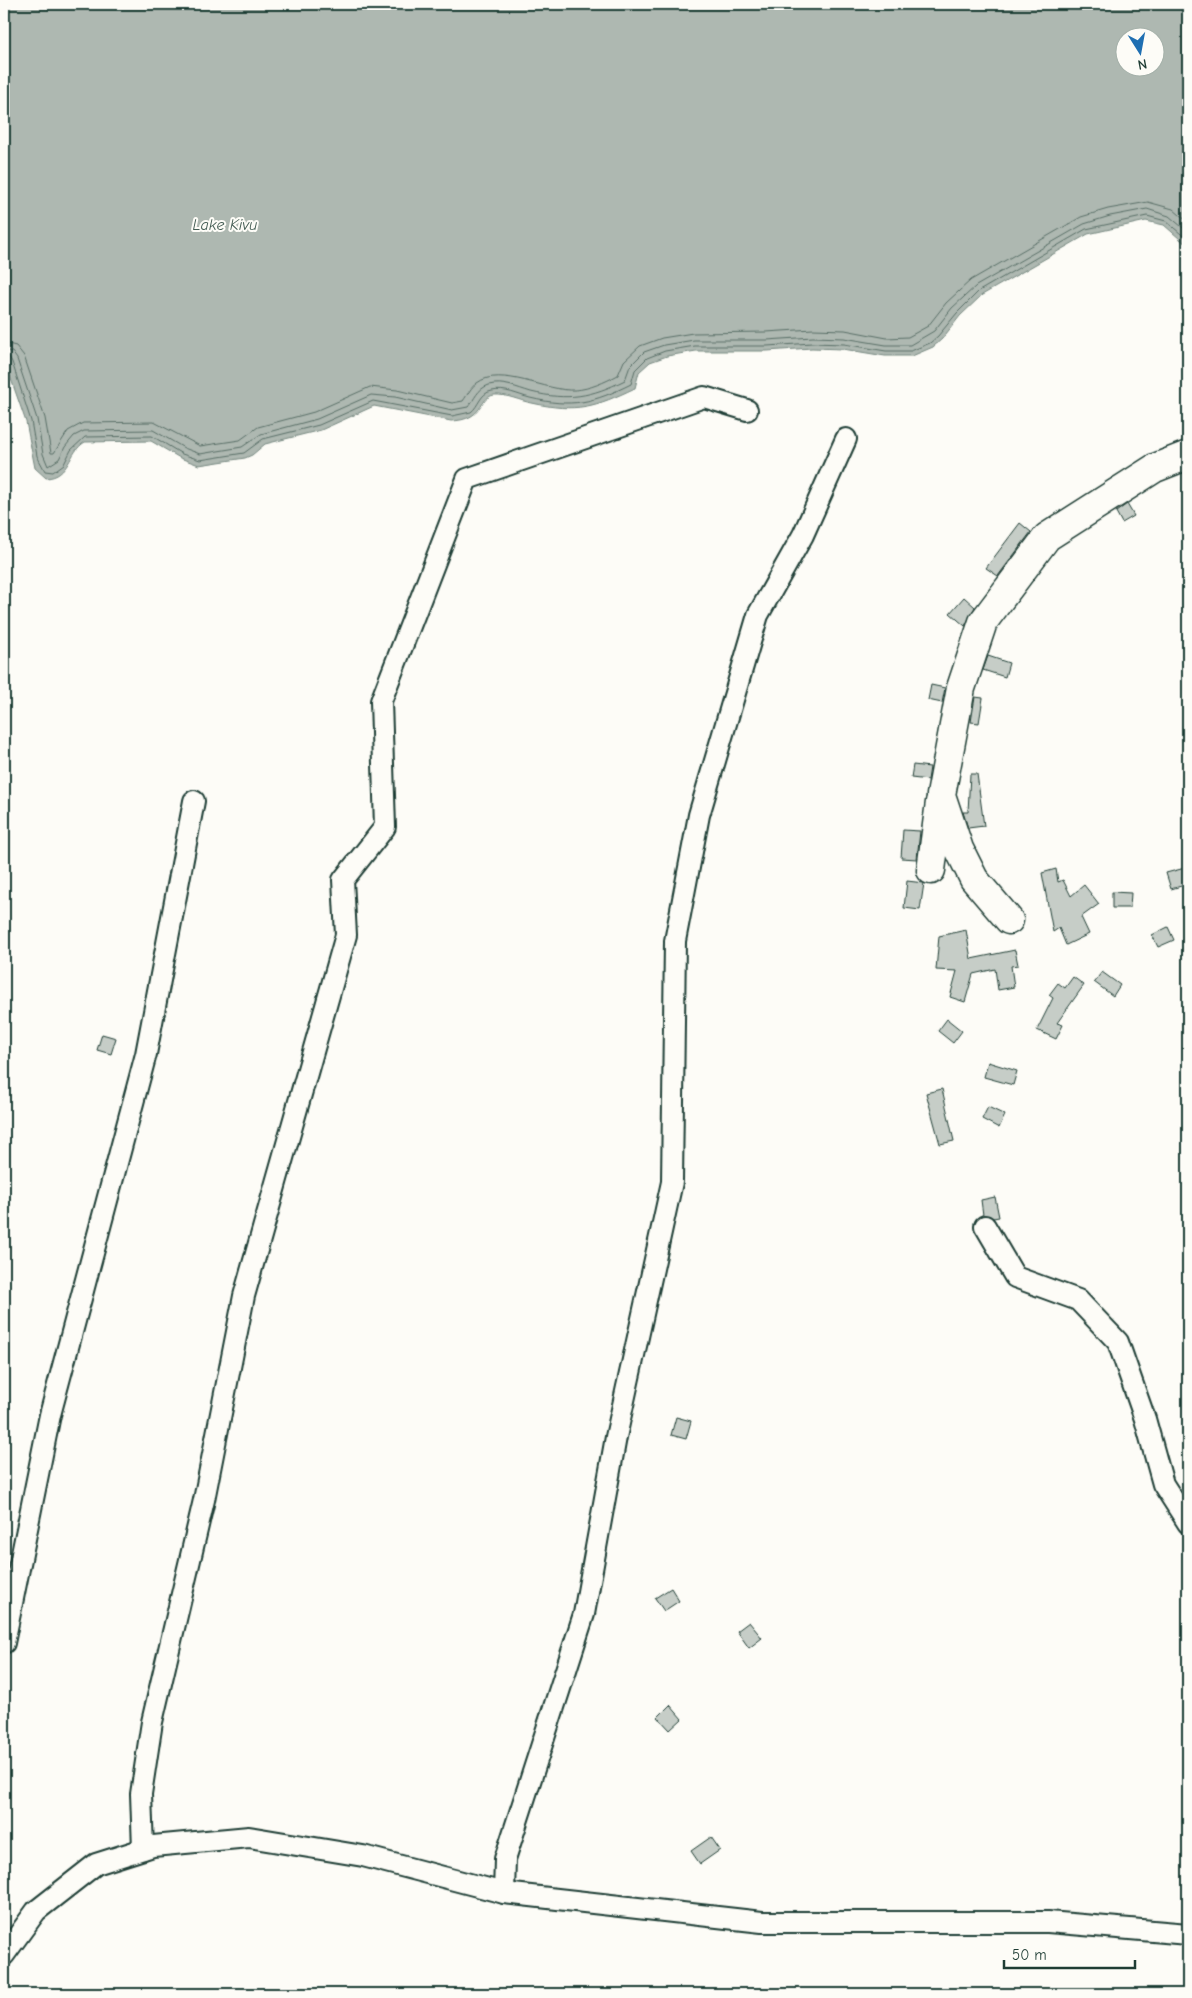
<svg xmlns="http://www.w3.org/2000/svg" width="1192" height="1998" viewBox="0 0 1192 1998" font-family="'Comic Neue',sans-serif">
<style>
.water{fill:#aeb8b1;stroke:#75877f;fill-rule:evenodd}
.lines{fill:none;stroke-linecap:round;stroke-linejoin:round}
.shore{stroke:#586e66;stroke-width:1}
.building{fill:#c6cdc7;stroke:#1f3d34}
.street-casing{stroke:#1f3d34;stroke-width:24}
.secondary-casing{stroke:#1f3d34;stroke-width:31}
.street{stroke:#fdfcf7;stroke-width:20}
.secondary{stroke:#fdfcf7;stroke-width:28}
.labels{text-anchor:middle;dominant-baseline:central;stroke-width:4;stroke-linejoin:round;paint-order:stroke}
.water-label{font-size:16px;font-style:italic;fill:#435c53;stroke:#fdfcf7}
</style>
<rect width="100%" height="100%" fill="#fdfcf7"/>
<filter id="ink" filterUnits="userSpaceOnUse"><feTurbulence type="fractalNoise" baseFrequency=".02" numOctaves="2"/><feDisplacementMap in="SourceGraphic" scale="10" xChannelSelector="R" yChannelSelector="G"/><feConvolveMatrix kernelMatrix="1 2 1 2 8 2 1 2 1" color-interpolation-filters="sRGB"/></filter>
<g filter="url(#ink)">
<path class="water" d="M 4,4 L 1188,4 L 1188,246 L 1164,225 L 1146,221 L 1088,234 L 982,295 L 960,316 L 942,339 L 933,347 L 912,356 L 885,356 L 843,349 L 812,348 L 767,351 L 696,351 L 667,356 L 650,362 L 639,372 L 635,388 C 595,407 577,413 532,403 C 520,401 507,394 494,395 C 478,398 485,420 451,421 L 374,406 L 321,430 L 265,444 L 252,455 L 245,458 L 199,465 L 180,458 L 151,441 L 85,442 C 68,452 70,477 46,478 L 35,468 L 26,422 L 4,359 ZM 1124,38 L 1154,38 L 1154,68 L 1124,68 Z"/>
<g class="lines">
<g class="shore">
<path d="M 4,343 L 16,346 L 24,356 L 45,418 L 51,453 L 54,453 L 68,431 L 83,423 L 154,422 L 200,446 L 240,440 L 258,427 L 314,412 L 370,387 L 397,390 L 452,403 L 463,401 C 468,394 471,387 477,383 C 501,365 547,392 575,390 C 590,389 605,382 618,375 L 624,361 L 640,346 L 662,338 L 693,333 L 766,332 L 813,329 L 845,330 L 887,338 L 908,337 L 928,326 L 946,303 L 971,280 L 1081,217 L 1108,209 L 1148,202 L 1173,209 L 1188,222"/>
<path d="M 4,350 L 12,352 L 17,359 L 37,419 L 43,454 L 48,466 L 59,459 L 65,447 L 74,436 L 84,431 L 153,430 L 184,448 L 200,454 L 242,447 L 261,434 L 317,419 L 371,395 L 395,397 L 452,410 L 468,407 C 475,399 477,389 489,385 C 503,381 517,388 531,392 C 568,401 591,397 625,380 L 630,366 L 644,352 L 664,345 L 694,340 L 767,340 L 813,337 L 844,338 L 886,345 L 910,345 L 934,331 L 952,308 L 976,286 L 1084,224 L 1110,216 L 1147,209 L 1169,216 L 1188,232"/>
<path d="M 4,356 L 9,357 L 12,362 L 31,421 L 37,456 L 45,471 L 53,472 L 64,464 L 71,450 L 85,437 L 152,436 L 182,454 L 200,460 L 244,453 L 263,439 L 319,425 L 373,401 L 452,416 L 471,412 C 479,406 480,393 492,391 C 505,388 518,395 530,398 C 572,408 593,403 631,384 L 635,370 L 647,358 L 665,351 L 695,346 L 767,346 L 812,343 L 844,344 L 886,351 L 911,351 L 930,343 L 938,336 L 957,313 L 979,291 L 1086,229 L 1147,216 L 1166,221 L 1188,240"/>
</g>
</g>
<g class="building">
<path d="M 1127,504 L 1134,516 L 1122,523 L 1116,512 Z"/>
<path d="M 1020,523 L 1031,532 L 998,576 L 986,568 Z"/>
<path d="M 964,597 L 975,607 L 965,626 L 950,613 Z"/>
<path d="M 988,656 L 1009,663 L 1005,677 L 983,670 Z"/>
<path d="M 931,685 L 945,688 L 942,703 L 928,700 Z"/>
<path d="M 975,697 L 983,698 L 979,723 L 971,722 Z"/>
<path d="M 913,765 L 930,767 L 928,780 L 911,778 Z"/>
<path d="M 970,774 L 977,774 L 984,826 L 968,828 L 963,812 L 968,812 Z"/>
<path d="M 903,830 L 920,831 L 917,859 L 901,858 Z"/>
<path d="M 1185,868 L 1188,884 L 1171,889 L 1166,873 Z"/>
<path d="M 1056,869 L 1058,882 L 1063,880 L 1071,896 L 1084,885 L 1099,904 L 1081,917 L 1089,934 L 1066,945 L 1059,928 L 1053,932 L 1042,873 Z"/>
<path d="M 907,881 L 924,883 L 920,910 L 904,908 Z"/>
<path d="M 1112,892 L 1131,893 L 1130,908 L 1112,908 Z"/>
<path d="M 1168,927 L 1174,940 L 1158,947 L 1152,935 Z"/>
<path d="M 966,930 L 971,959 L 1015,950 L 1018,965 L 1011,966 L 1014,987 L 998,990 L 995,969 L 973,974 L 965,1002 L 950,997 L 957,971 L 936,970 L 939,936 Z"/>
<path d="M 1102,972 L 1120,985 L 1113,996 L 1094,982 Z"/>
<path d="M 1073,977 L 1084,985 L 1057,1023 L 1063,1025 L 1056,1039 L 1037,1030 L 1053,998 L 1049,995 L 1058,983 L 1065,988 Z"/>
<path d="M 947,1019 L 962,1031 L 953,1043 L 938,1031 Z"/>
<path d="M 102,1034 L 116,1038 L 111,1054 L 97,1050 Z"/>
<path d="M 988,1062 L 1017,1071 L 1013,1085 L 984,1077 Z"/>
<path d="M 942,1089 L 954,1141 L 940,1144 L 926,1093 Z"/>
<path d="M 988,1107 L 1005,1115 L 999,1128 L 982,1119 Z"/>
<path d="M 995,1197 L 999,1217 L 993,1218 L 983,1215 L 981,1200 Z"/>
<path d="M 676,1417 L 691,1421 L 686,1439 L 671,1435 Z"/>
<path d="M 671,1588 L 679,1601 L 664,1611 L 655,1598 Z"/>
<path d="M 749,1622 L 762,1638 L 749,1648 L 737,1631 Z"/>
<path d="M 670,1705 L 682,1719 L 670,1730 L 658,1717 Z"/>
<path d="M 711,1837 L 720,1850 L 700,1864 L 691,1851 Z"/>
</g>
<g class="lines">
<defs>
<g id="street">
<path d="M 985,1226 L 1015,1277 L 1078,1300 L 1118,1342 L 1145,1419 L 1163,1484 L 1188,1523"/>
<path d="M 4,1643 L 50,1415 L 146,1054 L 194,801"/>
<path d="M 143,1849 L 141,1794 L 152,1722 L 204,1500 L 244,1296 L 346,935 L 343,880 L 385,827 L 381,701 L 467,479 L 704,397 L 747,410"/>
<path d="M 504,1893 L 505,1859 L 584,1614 L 616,1437 L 672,1182 L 675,941 L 699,815 L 758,615 L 803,535 L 846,439"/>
<path d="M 4,1955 L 36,1911 L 96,1864 L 153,1846 L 249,1837 L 363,1856 L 504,1893 L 762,1922 L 1048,1922 L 1188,1934"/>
</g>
<g id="secondary">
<path d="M 931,870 L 940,802"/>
<path d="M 1009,920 L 974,879 L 959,849 L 941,795 L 961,688 L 983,622 L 1047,537 L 1155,468 L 1188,455"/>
</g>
</defs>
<use href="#street" class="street-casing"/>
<use href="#secondary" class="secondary-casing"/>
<use href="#street" class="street"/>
<use href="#secondary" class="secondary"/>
</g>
</g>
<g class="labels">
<g class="water-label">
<text x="225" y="225">Lake Kivu</text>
</g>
</g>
<rect width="1192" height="1998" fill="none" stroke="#fdfcf7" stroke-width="20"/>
<rect x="10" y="10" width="1172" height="1978" fill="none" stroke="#1f3d34" stroke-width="2" filter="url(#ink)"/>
<g transform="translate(1140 52) rotate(169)"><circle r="24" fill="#fdfcf7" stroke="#a4b0a9"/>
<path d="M0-4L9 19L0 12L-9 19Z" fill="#1f6fb2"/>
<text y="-8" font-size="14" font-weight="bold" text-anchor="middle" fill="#1f3d34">N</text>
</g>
<path d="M1004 1960v8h131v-8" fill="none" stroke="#1f3d34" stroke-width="2.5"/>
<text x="1012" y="1960" font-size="15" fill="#1f3d34" stroke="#fdfcf7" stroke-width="4" paint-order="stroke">50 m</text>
</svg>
